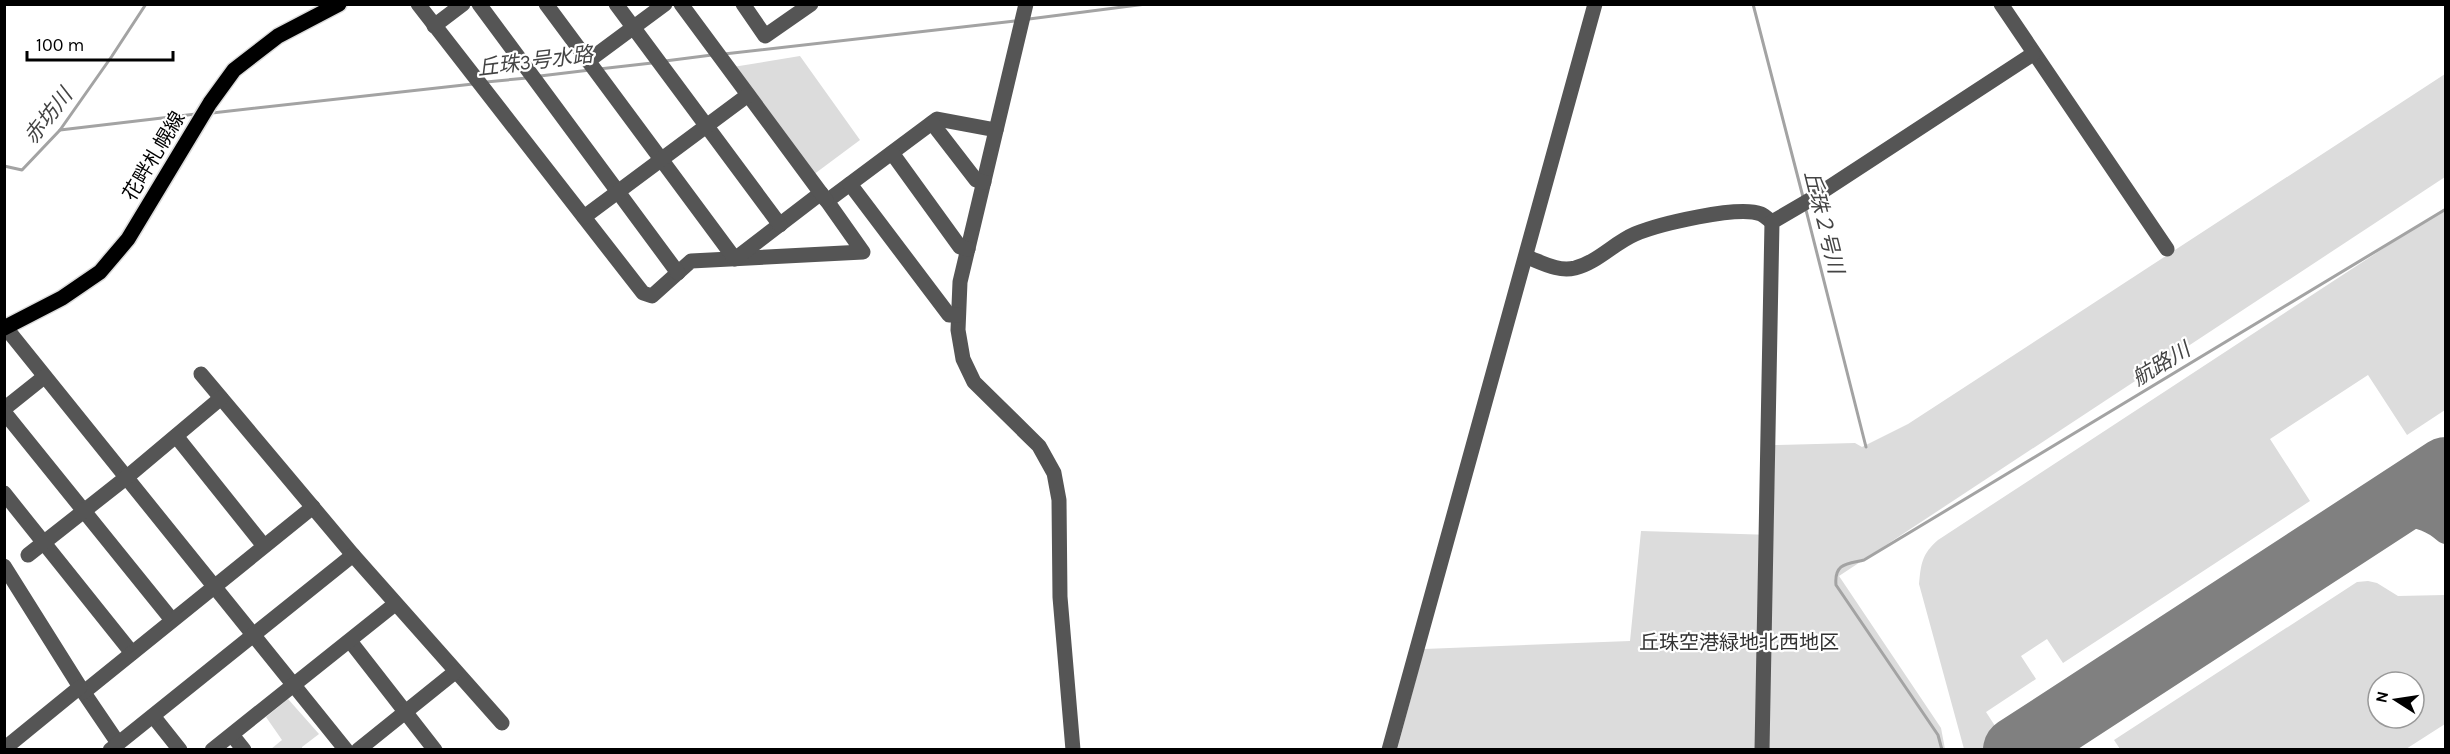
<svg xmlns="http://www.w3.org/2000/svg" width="2450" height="754" viewBox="0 0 2450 754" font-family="Karla,'Noto Sans JP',sans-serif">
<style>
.green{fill:#dcdcdc;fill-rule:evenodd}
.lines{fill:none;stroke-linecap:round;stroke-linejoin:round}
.stream{stroke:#a3a3a3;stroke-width:3}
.taxiway{stroke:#808080;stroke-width:26}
.runway{stroke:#808080;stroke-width:66}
.major-casing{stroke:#dbdbdb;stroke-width:18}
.minor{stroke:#555;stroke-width:15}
.major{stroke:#000;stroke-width:15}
.labels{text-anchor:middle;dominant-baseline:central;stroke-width:4.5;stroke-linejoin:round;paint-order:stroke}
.street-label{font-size:20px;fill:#000;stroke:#fff}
.park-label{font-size:20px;fill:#333;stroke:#fff}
.water-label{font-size:21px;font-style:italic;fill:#444;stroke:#fff}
</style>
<rect width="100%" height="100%" fill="#fff"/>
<g class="green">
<path d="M 800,56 L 860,140 L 813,175 L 733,67 Z"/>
<path d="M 2445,74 L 2445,177 L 1839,576 L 1941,728 L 1945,749 L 1397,750 L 1424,649 L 1630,641 L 1641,531 L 1773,535 L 1775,445 L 1855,443 L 1862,447 L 1908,424 Z"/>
<path d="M 2445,208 L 2445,410 L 2407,435 L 2368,375 L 2270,439 L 2310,501 L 2063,663 L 2047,639 L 2021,656 L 2036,679 L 1986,712 L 2010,749 L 1964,749 L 1919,584 C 1921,563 1922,554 1938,540 Z"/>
<path d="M 2368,581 L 2377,583 L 2398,596 L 2445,595 L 2445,724 L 2406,749 L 2120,749 L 2114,740 L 2357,582 ZM 2378,682 L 2414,682 L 2414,718 L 2378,718 Z"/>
<path d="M 288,699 L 319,734 L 302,747 L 302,749 L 271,749 L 282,740 L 266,717 Z"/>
</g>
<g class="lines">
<g class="stream">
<path d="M 1753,4 L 1803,197"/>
<path d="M 1029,19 L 1146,4"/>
<path d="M 724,54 L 1015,21"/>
<path d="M 665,61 L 712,55"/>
<path d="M 599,69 L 652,63"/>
<path d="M 540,76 L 590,70"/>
<path d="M 486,82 L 527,78"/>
<path d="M 212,113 L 473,84"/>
<path d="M 60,130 L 196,114"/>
<path d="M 4,166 L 22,170 L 60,130 L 112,56 L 146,4"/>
<path d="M 1806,210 L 1866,447"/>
<path d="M 1942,750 L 1938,735 L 1836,585 C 1834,563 1847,564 1864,560 L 2446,209"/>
</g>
<g class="taxiway">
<path d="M 2446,498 L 2446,518"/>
<path d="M 2367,521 C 2395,511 2423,510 2446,531"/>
</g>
<path class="runway" d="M 2016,750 L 2446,470"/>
<defs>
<path id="major" d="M 4,328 L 62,298 L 100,272 L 128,239 L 210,103 L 234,70 L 278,36 L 339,4"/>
</defs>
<use href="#major" class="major-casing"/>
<g class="minor">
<path d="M 418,4 L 643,293 L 652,296 L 691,261 L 863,252 L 827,201 L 937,119 L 996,130"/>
<path d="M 479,4 L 678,273"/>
<path d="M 546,4 L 735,259 L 821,193"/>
<path d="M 616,4 L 780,225"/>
<path d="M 681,4 L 826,200"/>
<path d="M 743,4 L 765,36 L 811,4"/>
<path d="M 1026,4 L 960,282 L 958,330 L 963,359 L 974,382 L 1039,446 L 1054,473 L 1059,500 L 1060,597 L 1073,750"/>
<path d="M 2001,4 L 2167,249"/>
<path d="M 434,26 L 463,4"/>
<path d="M 588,61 L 665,4"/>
<path d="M 932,123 L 976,180 L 984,182"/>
<path d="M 892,153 L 960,247 L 968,249"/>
<path d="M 850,184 L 949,315 L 958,315"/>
<path d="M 584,217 L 748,95"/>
<path d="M 1527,257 C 1543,263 1558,272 1575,268 C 1598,262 1614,243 1635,234 C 1659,224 1738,205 1761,214 C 1765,216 1769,220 1772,222"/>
<path d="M 6,328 L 346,750"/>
<path d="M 201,374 L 353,555 L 502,723"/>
<path d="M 4,409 L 44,377"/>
<path d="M 4,412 L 172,620"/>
<path d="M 176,436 L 264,546"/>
<path d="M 4,493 L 132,653"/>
<path d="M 28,555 L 127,477 L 221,398"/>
<path d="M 4,566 L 80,687 L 118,743"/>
<path d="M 350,641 L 435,750"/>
<path d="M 84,692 L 313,507"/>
<path d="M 153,716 L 180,750"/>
<path d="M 232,735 L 244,750"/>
<path d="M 4,749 L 80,687"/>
<path d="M 110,750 L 353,555"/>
<path d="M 212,750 L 395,604"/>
<path d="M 358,750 L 455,672"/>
<path d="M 1389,750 L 1595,4"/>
<path d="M 1762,750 L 1772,222 L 1808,201 L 2033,54"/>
</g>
<use href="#major" class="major"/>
</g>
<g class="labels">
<g class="street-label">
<text transform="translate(154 156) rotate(-59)">花畔札幌線</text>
</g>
<g class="park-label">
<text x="1739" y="642">丘珠空港緑地北西地区</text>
</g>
<g class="water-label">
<text transform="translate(535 61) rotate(-7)">丘珠3号水路</text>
<text transform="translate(48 116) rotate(-52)">赤坊川</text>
<text transform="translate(1824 222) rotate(76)">丘珠２号川</text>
<text transform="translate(2161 364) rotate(-31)">航路川</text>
</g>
</g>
<rect width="2450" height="754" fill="none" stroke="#000000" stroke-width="12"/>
<g transform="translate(2396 700) rotate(282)"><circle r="28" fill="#ffffff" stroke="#999999" stroke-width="1.5"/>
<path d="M0-4.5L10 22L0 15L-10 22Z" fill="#000000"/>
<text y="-9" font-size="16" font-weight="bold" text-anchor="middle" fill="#000000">N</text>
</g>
<path d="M27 51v9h146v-9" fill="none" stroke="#000000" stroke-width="3"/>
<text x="36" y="51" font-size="18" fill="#000000" stroke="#ffffff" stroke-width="4.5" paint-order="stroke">100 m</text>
</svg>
